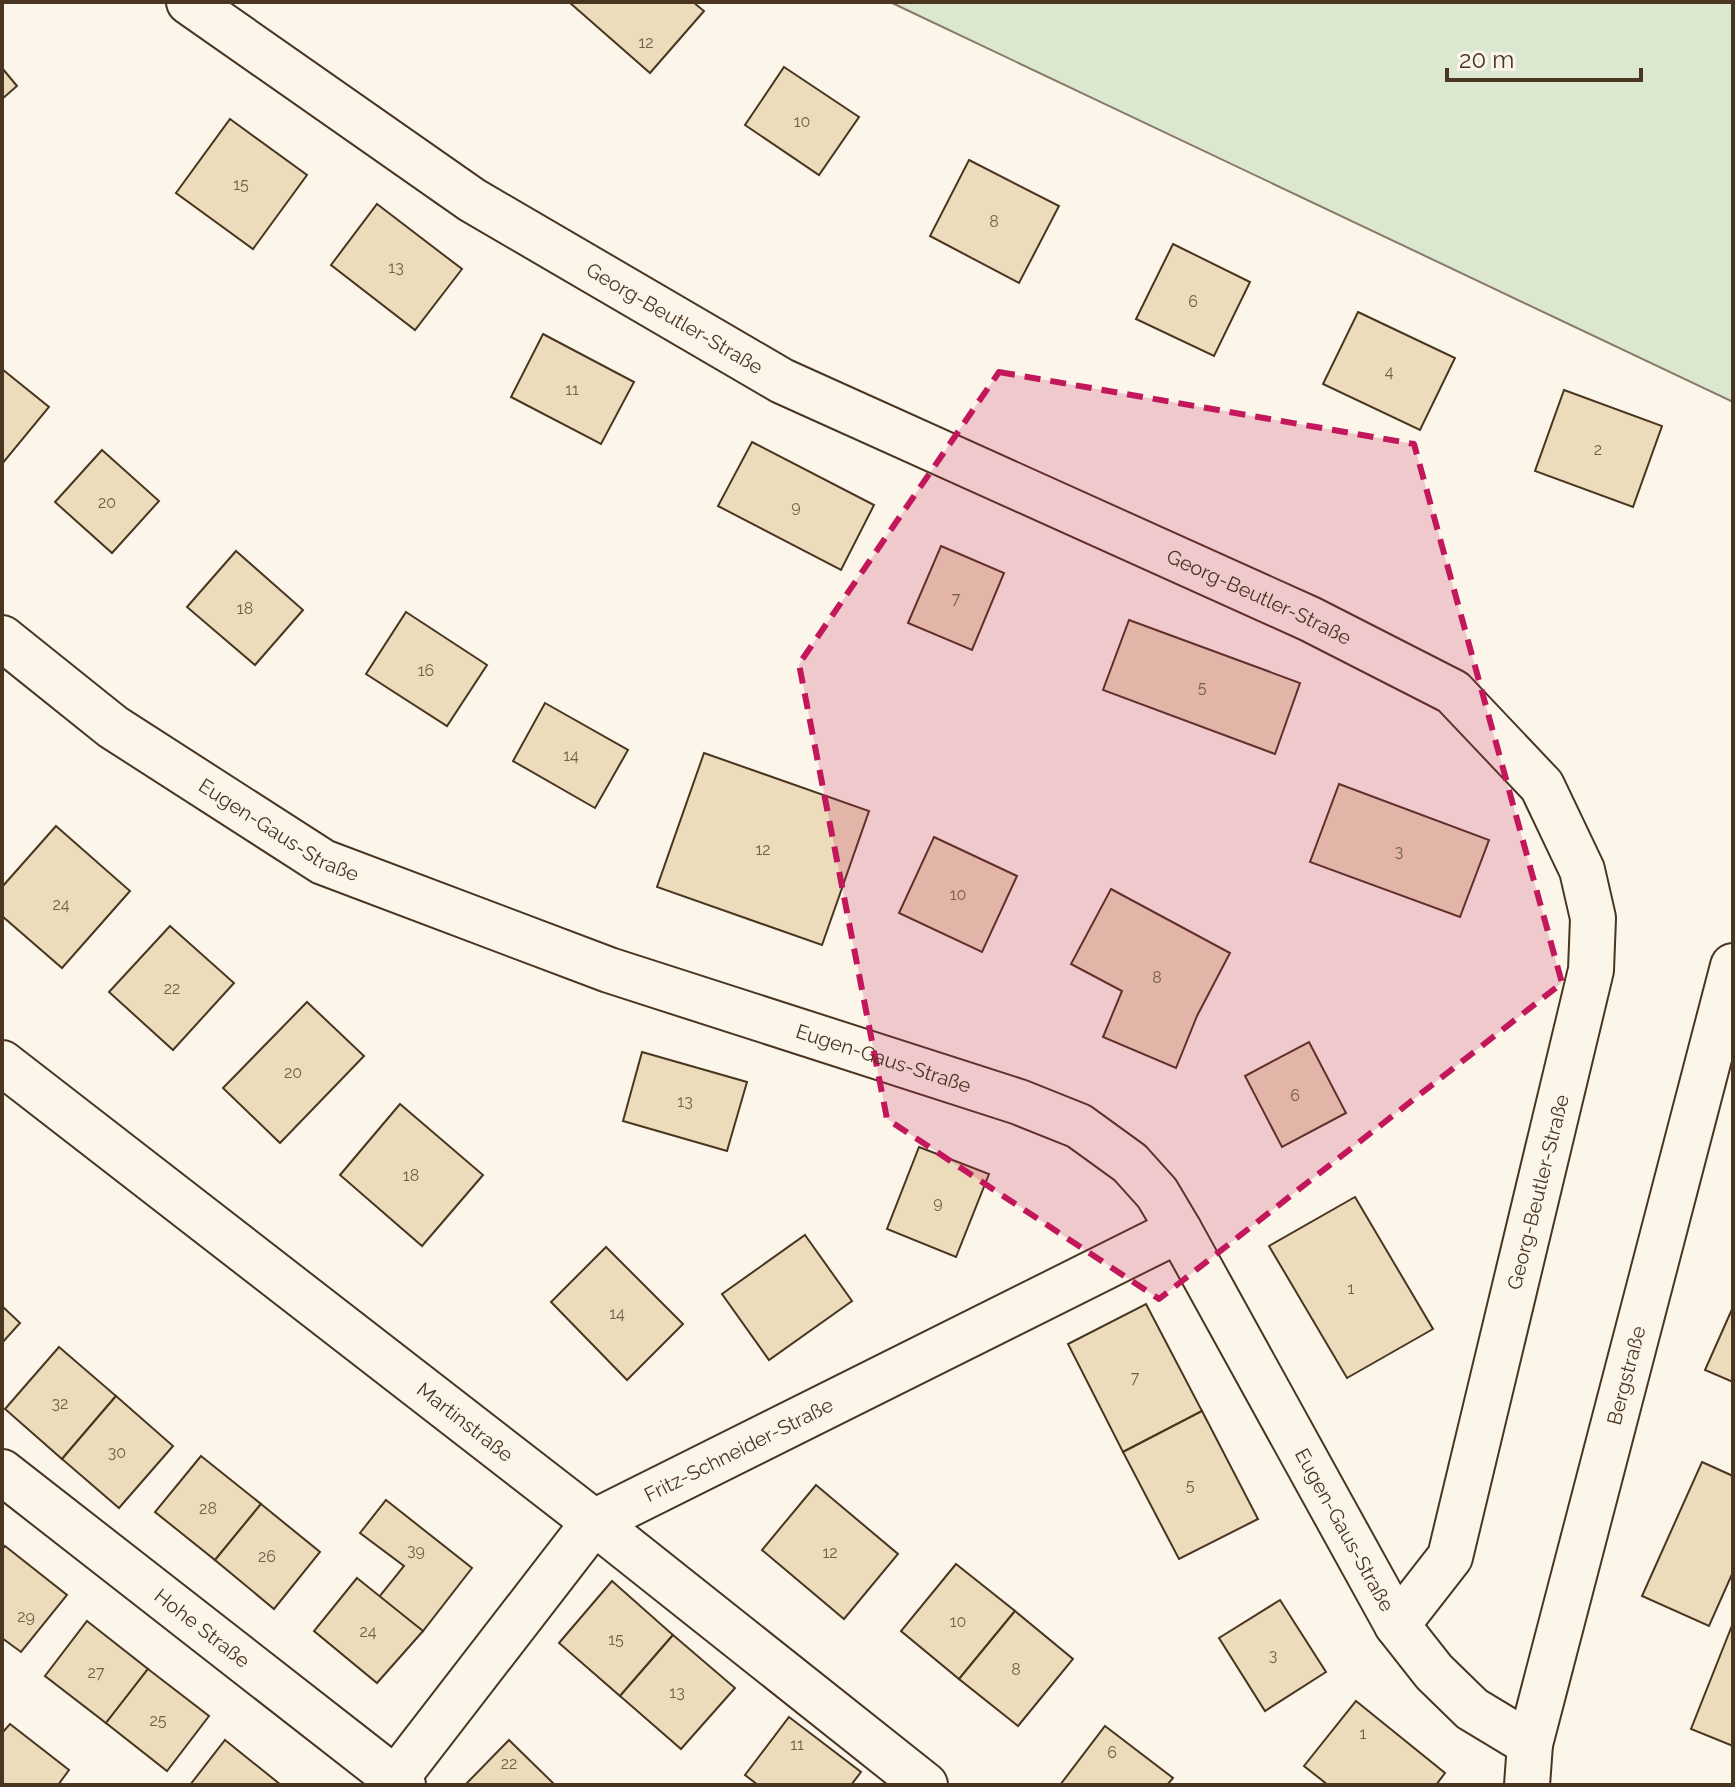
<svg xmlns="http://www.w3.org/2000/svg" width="1735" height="1787" viewBox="0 0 1735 1787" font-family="Raleway,sans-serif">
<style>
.green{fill:#dce7d0;stroke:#887966;stroke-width:2}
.building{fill:#ecdcbc;stroke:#4a3520;stroke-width:2}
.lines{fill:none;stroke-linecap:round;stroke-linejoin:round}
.minor-casing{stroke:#4a3520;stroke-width:48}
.minor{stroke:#fbf6e9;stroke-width:44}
.marked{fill:#c2185b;fill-opacity:0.2;stroke:#c2185b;stroke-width:6;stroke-dasharray:16 10;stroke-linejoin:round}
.labels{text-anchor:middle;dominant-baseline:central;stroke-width:6;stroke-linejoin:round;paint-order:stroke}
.number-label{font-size:16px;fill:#725f47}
.street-label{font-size:20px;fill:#4a3520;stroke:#fbf6e9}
</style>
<rect width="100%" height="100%" fill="#fbf6e9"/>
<path class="green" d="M 890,2 L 1733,2 L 1733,402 Z"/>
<g class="building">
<path d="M 569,2 L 693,2 L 704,11 L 650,73 Z"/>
<path d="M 784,67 L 859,117 L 819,175 L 745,125 Z"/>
<path d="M 2,68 L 17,86 L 2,99 Z"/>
<path d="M 230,119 L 307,175 L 253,249 L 176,193 Z"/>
<path d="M 969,160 L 1059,206 L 1019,283 L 930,236 Z"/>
<path d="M 377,204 L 462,269 L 415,330 L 331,265 Z"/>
<path d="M 1173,244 L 1250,282 L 1214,356 L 1136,319 Z"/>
<path d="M 1358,312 L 1455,358 L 1420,430 L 1323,384 Z"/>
<path d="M 543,334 L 634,382 L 601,444 L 511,397 Z"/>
<path d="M 2,369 L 49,407 L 2,464 Z"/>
<path d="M 1564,390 L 1662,426 L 1633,507 L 1535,471 Z"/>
<path d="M 752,442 L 874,505 L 841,570 L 718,506 Z"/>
<path d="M 102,450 L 159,501 L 112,553 L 55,502 Z"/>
<path d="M 941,546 L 1004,573 L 972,650 L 908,623 Z"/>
<path d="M 236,551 L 303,610 L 255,665 L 187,607 Z"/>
<path d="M 406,612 L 487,665 L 447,726 L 366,674 Z"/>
<path d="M 1129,620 L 1300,683 L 1275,754 L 1103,690 Z"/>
<path d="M 545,703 L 628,750 L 595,808 L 513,761 Z"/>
<path d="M 704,753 L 869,811 L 822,945 L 657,887 Z"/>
<path d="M 1339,784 L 1489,840 L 1460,917 L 1310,862 Z"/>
<path d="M 56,826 L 130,891 L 62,968 L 2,916 L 2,887 Z"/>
<path d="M 934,837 L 1017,876 L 982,952 L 899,913 Z"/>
<path d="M 1111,889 L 1230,953 L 1197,1016 L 1176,1068 L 1103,1037 L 1122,991 L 1071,964 Z"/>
<path d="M 170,926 L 234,983 L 173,1050 L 109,992 Z"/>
<path d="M 307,1002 L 364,1056 L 280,1143 L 223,1088 Z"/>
<path d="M 1309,1042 L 1346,1113 L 1282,1147 L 1245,1076 Z"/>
<path d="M 642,1052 L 747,1082 L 727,1151 L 623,1121 Z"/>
<path d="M 400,1104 L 483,1175 L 422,1246 L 340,1175 Z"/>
<path d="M 919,1147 L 989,1174 L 956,1257 L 887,1229 Z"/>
<path d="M 1355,1197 L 1433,1329 L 1347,1378 L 1269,1246 Z"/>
<path d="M 805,1235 L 852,1301 L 769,1360 L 722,1294 Z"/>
<path d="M 606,1247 L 683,1324 L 627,1380 L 551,1302 Z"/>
<path d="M 1146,1304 L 1202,1411 L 1123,1452 L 1068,1344 Z"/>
<path d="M 2,1306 L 20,1323 L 2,1343 Z"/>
<path d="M 1733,1307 L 1733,1382 L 1705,1370 Z"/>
<path d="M 59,1347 L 116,1396 L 62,1459 L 5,1409 Z"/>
<path d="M 116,1396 L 173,1446 L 119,1508 L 62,1459 Z"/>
<path d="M 1202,1411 L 1258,1519 L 1179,1559 L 1123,1452 Z"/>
<path d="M 201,1456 L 261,1504 L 215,1560 L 155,1512 Z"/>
<path d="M 1702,1462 L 1733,1476 L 1733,1572 L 1709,1626 L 1642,1596 Z"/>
<path d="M 816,1485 L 898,1554 L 844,1619 L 762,1550 Z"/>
<path d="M 386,1500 L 472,1568 L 423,1631 L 379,1597 L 404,1566 L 360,1533 Z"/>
<path d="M 261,1504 L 320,1552 L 274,1609 L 215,1560 Z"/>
<path d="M 5,1546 L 67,1595 L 21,1652 L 2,1638 L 2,1550 Z"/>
<path d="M 956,1564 L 1015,1611 L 959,1679 L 901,1631 Z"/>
<path d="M 357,1578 L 423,1631 L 377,1683 L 314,1631 Z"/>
<path d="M 612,1581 L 673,1635 L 620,1696 L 559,1643 Z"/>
<path d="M 1280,1600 L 1326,1672 L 1265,1711 L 1219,1638 Z"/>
<path d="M 1015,1611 L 1073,1659 L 1018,1726 L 959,1679 Z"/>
<path d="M 87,1621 L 148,1669 L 106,1723 L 45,1676 Z"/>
<path d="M 1733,1623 L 1733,1746 L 1691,1729 Z"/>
<path d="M 673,1635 L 735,1688 L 681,1749 L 620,1696 Z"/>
<path d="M 148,1669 L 209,1716 L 167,1771 L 106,1723 Z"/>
<path d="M 1356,1701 L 1445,1773 L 1436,1785 L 1328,1785 L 1304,1766 Z"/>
<path d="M 789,1717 L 861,1772 L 851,1785 L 758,1785 L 745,1775 Z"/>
<path d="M 10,1724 L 69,1770 L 58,1785 L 5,1785 L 2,1782 L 2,1733 Z"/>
<path d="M 1105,1726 L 1173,1778 L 1167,1785 L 1060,1785 Z"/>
<path d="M 225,1740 L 281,1785 L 190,1785 Z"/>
<path d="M 509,1740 L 555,1785 L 465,1785 Z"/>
</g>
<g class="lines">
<defs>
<g id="minor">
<path id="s1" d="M 189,2 L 472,200 L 782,381 L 1310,619 L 1453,692 L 1542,786 L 1582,870 L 1593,918 L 1591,970 L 1450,1557 L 1397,1625"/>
<path id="s2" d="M 2,638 L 113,727 L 323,862 L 609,970 L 1019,1102 L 1079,1126 L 1130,1163 L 1157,1193 L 1179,1230 L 1397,1625 L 1434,1672 L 1472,1709 L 1530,1744"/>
<path id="s3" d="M 2,1063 L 594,1522 L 925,1785"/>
<path id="s4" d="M 2,1472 L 403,1785"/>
<path id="s5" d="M 391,1785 L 594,1522 L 1179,1230"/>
<path id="s6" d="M 1527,1785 L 1530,1744 L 1733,966"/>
</g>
</defs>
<use href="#minor" class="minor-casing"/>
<use href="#minor" class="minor"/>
</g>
<path class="marked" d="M 999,372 L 1414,444 L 1562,983 L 1159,1299 L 887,1119 L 799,664 Z"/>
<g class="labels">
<g class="number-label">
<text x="646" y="42">12</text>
<text x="802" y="121">10</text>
<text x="241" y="184">15</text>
<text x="994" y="221">8</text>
<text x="396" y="267">13</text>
<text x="1193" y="301">6</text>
<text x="1389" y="371">4</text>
<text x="572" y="389">11</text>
<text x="1598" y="449">2</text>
<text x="107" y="502">20</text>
<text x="796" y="506">9</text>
<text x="956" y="598">7</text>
<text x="245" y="608">18</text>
<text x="426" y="670">16</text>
<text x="1202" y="687">5</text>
<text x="571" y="755">14</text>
<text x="763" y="849">12</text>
<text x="1399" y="851">3</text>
<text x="958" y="894">10</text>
<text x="61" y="904">24</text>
<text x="1157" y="977">8</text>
<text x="172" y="988">22</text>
<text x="293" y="1072">20</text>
<text x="1295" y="1095">6</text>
<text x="685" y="1101">13</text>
<text x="411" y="1175">18</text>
<text x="938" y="1202">9</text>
<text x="1351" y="1288">1</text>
<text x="617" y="1313">14</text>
<text x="1135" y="1377">7</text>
<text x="60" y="1403">32</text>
<text x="117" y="1452">30</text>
<text x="1190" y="1485">5</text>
<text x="208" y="1508">28</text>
<text x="416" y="1550">39</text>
<text x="830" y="1552">12</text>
<text x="267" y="1556">26</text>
<text x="26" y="1616">29</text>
<text x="958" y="1621">10</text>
<text x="368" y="1631">24</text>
<text x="616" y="1639">15</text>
<text x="1273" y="1655">3</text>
<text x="1016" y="1669">8</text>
<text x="96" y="1672">27</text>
<text x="677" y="1692">13</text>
<text x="158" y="1720">25</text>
<text x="1363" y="1733">1</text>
<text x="797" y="1744">11</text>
<text x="1112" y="1752">6</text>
<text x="509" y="1763">22</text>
</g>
<g class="street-label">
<text stroke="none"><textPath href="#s1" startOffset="580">Georg-Beutler-Straße</textPath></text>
<text stroke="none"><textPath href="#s1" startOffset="1228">Georg-Beutler-Straße</textPath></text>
<text stroke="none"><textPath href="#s2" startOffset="338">Eugen-Gaus-Straße</textPath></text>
<text stroke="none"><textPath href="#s2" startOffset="986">Eugen-Gaus-Straße</textPath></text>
<text transform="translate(1538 1192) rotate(-76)">Georg-Beutler-Straße</text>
<text stroke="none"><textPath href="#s6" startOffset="422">Bergstraße</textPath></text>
<text stroke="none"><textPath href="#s3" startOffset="586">Martinstraße</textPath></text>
<text stroke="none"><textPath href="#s5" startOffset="494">Fritz-Schneider-Straße</textPath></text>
<text stroke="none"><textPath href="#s2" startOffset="1682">Eugen-Gaus-Straße</textPath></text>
<text stroke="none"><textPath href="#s4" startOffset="254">Hohe Straße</textPath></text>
</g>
</g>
<rect width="1735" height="1787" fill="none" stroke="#4a3520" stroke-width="8"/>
<path d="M1447 68v12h194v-12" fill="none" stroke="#4a3520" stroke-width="4"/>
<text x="1459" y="68" font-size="24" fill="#4a3520" stroke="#fbf6e9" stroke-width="6" paint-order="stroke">20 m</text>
</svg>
